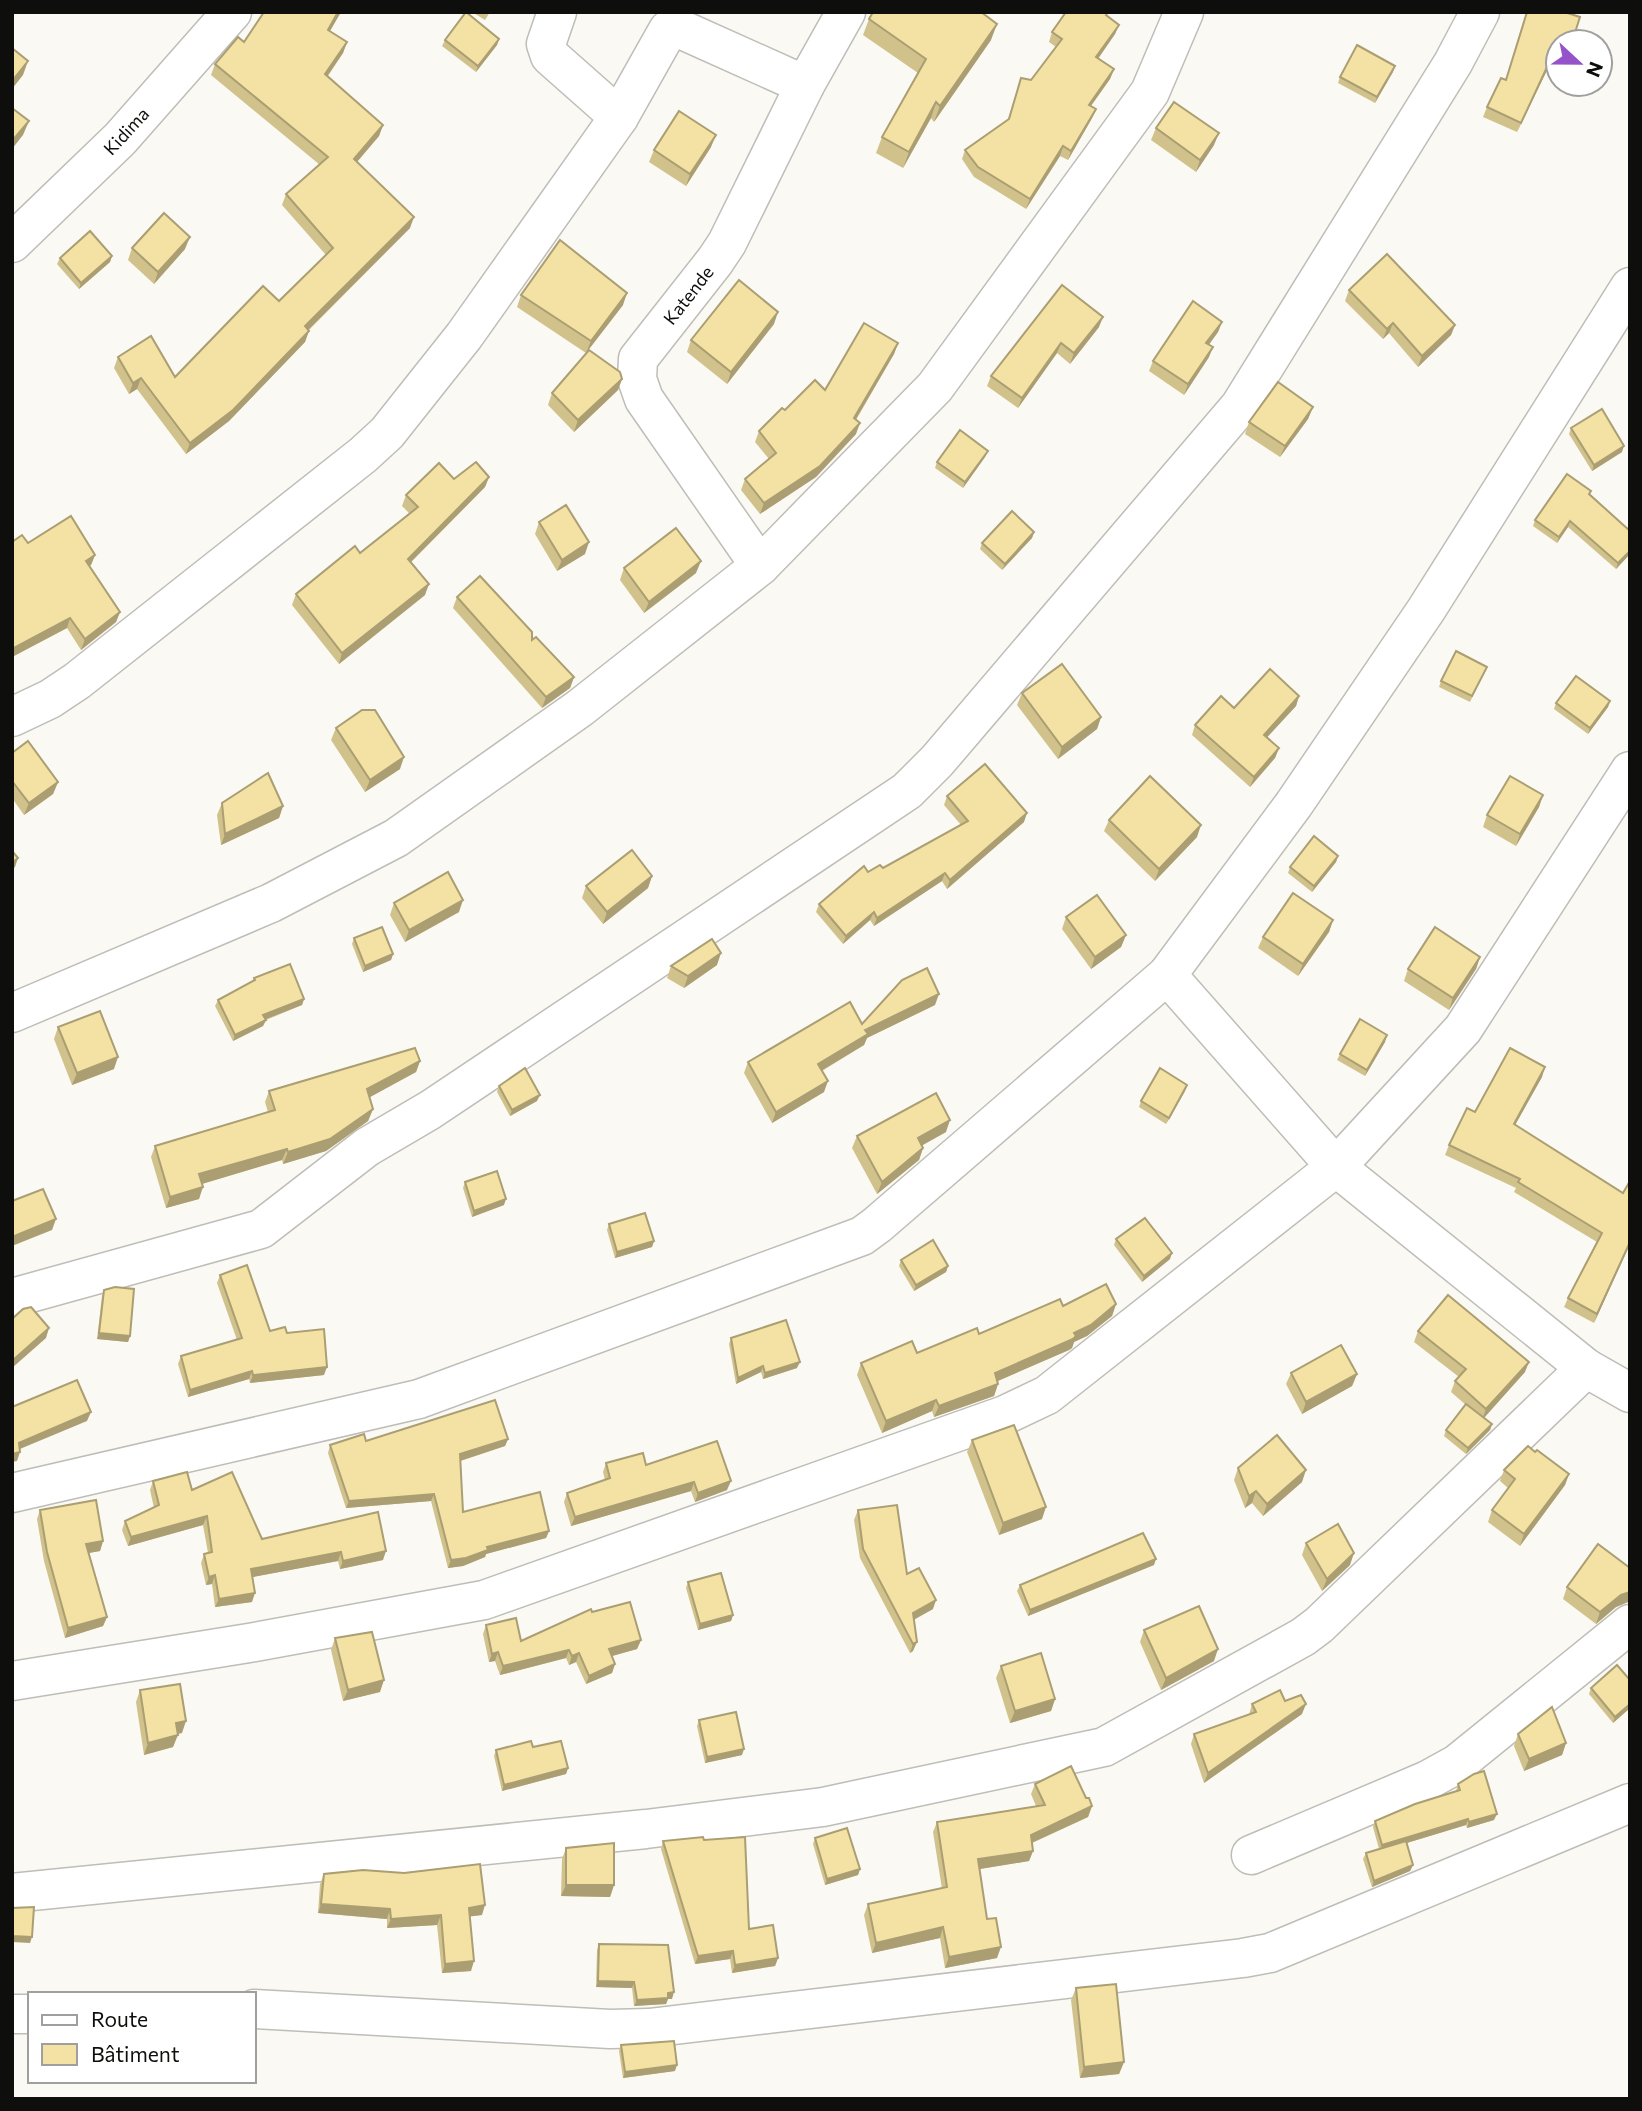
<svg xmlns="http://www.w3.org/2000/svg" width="1642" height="2111" viewBox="0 0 1642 2111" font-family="Commissioner,sans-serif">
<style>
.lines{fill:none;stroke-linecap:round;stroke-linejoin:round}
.minor-casing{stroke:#bebdb8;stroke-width:41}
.minor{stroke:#fff;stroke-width:38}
.wall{fill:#d1c28c}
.shaded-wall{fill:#aa9e72}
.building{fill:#f3e2a3;stroke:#aa9e72;stroke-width:2}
.labels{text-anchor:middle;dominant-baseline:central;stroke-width:5;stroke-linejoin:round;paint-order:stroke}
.street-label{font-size:18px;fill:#0e0e0c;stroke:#fff}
</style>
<rect width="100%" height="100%" fill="#fbf9f4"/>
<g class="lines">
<defs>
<g id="minor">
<path d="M 557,12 L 546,44 L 550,56 L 619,117"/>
<path d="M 12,243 L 120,139 L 232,12"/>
<path d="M 760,566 L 644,399 L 637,379 L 638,359 L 715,261 L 727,243 L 805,85 L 846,12"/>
<path d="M 12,717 L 50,699 L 77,681 L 363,455 L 387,433 L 464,336 L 619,117 L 668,30 L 678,28 L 805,85"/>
<path d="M 1167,975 L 1336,1167 L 1586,1368 L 1630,1393"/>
<path d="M 12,1013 L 271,903 L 396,838 L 580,708 L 760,566 L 935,387 L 1150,92 L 1184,12"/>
<path d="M 12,1298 L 261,1229 L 367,1147 L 430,1110 L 907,791 L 937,761 L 1240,406 L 1453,63 L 1480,12"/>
<path d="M 12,1493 L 419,1399 L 862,1236 L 877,1225 L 1167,975 L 1294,804 L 1426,610 L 1630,287"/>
<path d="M 12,1681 L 249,1643 L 484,1600 L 1005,1415 L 1047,1395 L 1336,1167 L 1463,1029 L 1630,771"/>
<path d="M 1251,1855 L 1428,1780 L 1457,1764 L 1630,1624"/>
<path d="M 12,1893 L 646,1829 L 823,1807 L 1104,1747 L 1303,1637 L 1319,1625 L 1586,1368"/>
<path d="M 254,2009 L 610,2029 L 649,2028 L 1243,1958 L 1270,1953 L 1630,1803"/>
<path d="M 12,2014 L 30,2014"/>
</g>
</defs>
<use href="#minor" class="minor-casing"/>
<use href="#minor" class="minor"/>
</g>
<g class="wall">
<path d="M 341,12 L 330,31 L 347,42 L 343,53 L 328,76 L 383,125 L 379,136 L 357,162 L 410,228 L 309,330 L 305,342 L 229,421 L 186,454 L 137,389 L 129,394 L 114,368 L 118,357 L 175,377 L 279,301 L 326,255 L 282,205 L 286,194 L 320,165 L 211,75 L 215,64 L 244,42 Z"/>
<path d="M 472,12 L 490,12 L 485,20 Z"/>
<path d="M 1108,17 L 1119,25 L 1115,34 L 1098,59 L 1114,69 L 1110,79 L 1091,106 L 1096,109 L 1092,118 L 1068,160 L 1060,156 L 1026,209 L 974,177 L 962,159 L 965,150 L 1008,119 L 1021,78 L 1031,80 L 1056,47 L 1049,42 L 1052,32 Z"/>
<path d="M 869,19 L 991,40 L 934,122 L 931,118 L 903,168 L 876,153 L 882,137 L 918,73 L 863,35 Z"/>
<path d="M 499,39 L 497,45 L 476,72 L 442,46 L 445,40 Z"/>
<path d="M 1558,42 L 1558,64 L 1551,62 L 1517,132 L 1483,117 L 1487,107 L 1505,80 Z"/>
<path d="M 1395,66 L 1375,103 L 1338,83 L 1340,77 Z"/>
<path d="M 1156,128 L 1214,145 L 1196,172 L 1151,140 Z"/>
<path d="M 711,147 L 686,186 L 649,162 L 654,150 Z"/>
<path d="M 132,248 L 185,249 L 154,284 L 128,260 Z"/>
<path d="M 112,256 L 110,262 L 79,289 L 57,264 L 60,258 Z"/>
<path d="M 1062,285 L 1099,327 L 1070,364 L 1057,353 L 1018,408 L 987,386 L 991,376 Z"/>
<path d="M 1349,290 L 1455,325 L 1451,335 L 1418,367 L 1389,333 L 1383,339 L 1345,301 Z"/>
<path d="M 521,295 L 623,305 L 586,353 L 517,307 Z"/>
<path d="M 1222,322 L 1218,332 L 1209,344 L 1209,357 L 1184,395 L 1149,371 L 1153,361 Z"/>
<path d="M 774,324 L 727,384 L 687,352 L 691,340 Z"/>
<path d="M 898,343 L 894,354 L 856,420 L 856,434 L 816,477 L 760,514 L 741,490 L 745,479 L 769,459 L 755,442 L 759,431 L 785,410 L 825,390 Z"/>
<path d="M 622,379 L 618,390 L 574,432 L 548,405 L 552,393 Z"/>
<path d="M 1313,407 L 1308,419 L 1280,457 L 1245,434 L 1249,422 Z"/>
<path d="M 1571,428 L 1622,452 L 1592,471 L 1569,434 Z"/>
<path d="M 985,457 L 963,488 L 935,468 L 937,462 Z"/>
<path d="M 489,477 L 485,487 L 411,562 L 425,595 L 339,664 L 292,605 L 296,594 L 360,553 L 410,514 L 402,506 L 406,495 L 454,479 Z"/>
<path d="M 1591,491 L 1590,494 L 1628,530 L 1630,526 L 1630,554 L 1616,569 L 1568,527 L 1557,543 L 1533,526 L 1535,520 Z"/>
<path d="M 539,522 L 585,554 L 557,571 L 535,534 Z"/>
<path d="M 1034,532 L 1032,538 L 1002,570 L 980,549 L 982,543 Z"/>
<path d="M 12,542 L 95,555 L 91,565 L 89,566 L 120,612 L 116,622 L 81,650 L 67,628 L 12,657 Z"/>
<path d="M 624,568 L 696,573 L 644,613 L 620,580 Z"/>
<path d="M 457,597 L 532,640 L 574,677 L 570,688 L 542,708 L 453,608 Z"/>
<path d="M 1484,673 L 1470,702 L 1439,687 L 1441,681 Z"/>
<path d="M 1022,693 L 1101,717 L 1097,729 L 1058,759 L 1017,705 Z"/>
<path d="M 1299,696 L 1296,706 L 1267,737 L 1279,748 L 1275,758 L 1250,787 L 1192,735 L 1195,725 L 1234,708 Z"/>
<path d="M 1610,701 L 1608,707 L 1588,734 L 1554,709 L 1556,703 Z"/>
<path d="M 336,728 L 400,769 L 365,792 L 331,740 Z"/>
<path d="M 12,753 L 58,782 L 53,794 L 24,815 L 12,798 Z"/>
<path d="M 1543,795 L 1539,807 L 1516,846 L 1483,827 L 1487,815 Z"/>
<path d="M 947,796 L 1024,822 L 947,889 L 942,881 L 874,926 L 870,920 L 843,944 L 816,912 L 819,904 L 868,872 L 883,868 L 961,825 L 944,805 Z"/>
<path d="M 222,803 L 283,806 L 279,818 L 221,845 L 217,815 Z"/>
<path d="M 1109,820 L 1197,837 L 1155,881 L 1104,831 Z"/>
<path d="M 1338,856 L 1336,862 L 1312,892 L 1288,873 L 1290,867 Z"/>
<path d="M 652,876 L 648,888 L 603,924 L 582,898 L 586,886 Z"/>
<path d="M 394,903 L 459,912 L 405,942 L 390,915 Z"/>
<path d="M 1066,917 L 1126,935 L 1121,947 L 1091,969 L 1062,929 Z"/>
<path d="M 1333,920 L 1329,932 L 1298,976 L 1258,948 L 1263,937 Z"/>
<path d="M 354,938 L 393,954 L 391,960 L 363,972 L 352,944 Z"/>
<path d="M 1480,957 L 1476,969 L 1449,1010 L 1404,981 L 1408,969 Z"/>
<path d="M 717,965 L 684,988 L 667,978 L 671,966 Z"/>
<path d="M 254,978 L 304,999 L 302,1005 L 266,1020 L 263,1026 L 233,1041 L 215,1006 L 218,1000 L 252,982 Z"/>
<path d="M 935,1005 L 867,1038 L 864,1045 L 822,1071 L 824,1092 L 772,1123 L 744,1073 L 748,1062 L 862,1024 Z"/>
<path d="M 58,1027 L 114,1069 L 72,1085 L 54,1039 Z"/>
<path d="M 1385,1042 L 1365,1076 L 1337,1060 L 1340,1054 Z"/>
<path d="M 420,1061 L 416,1072 L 369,1097 L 373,1109 L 368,1121 L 326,1151 L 283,1164 L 282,1160 L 202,1184 L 199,1199 L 166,1208 L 151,1157 L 155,1146 L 268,1112 L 265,1102 L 269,1091 Z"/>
<path d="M 1542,1077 L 1515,1125 L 1623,1193 L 1630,1181 L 1630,1244 L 1594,1323 L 1564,1307 L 1568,1298 L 1597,1242 L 1514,1192 L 1516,1188 L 1445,1155 L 1449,1145 L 1475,1112 Z"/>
<path d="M 499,1086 L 537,1101 L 510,1116 L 497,1092 Z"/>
<path d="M 1185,1091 L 1166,1124 L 1139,1107 L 1141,1101 Z"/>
<path d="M 946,1132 L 922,1145 L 923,1148 L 919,1160 L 877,1194 L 852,1148 L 857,1136 Z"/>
<path d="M 465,1182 L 504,1205 L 472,1217 L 463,1188 Z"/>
<path d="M 609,1224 L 654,1241 L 652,1247 L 615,1258 L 607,1230 Z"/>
<path d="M 1116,1239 L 1170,1259 L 1142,1282 L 1114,1245 Z"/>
<path d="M 901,1260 L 948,1266 L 946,1272 L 914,1291 L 899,1266 Z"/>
<path d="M 220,1275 L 270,1331 L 287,1333 L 324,1375 L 250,1383 L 249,1379 L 188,1397 L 178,1364 L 181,1356 L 237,1340 L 217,1283 Z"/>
<path d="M 104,1290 L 130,1336 L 128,1342 L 97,1339 L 102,1296 Z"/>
<path d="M 1116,1304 L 1112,1316 L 1087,1336 L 1074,1342 L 1072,1348 L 1069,1350 L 997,1381 L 998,1384 L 994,1396 L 934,1417 L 932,1411 L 882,1433 L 857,1375 L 861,1363 L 917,1353 L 979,1334 L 1063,1306 Z"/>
<path d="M 1418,1331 L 1525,1372 L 1484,1418 L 1492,1424 L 1490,1430 L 1466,1454 L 1444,1436 L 1446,1430 L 1466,1405 L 1451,1392 L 1455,1381 L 1459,1377 L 1414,1342 Z"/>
<path d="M 731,1338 L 797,1368 L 763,1379 L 761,1372 L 736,1384 L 729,1344 Z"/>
<path d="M 1291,1373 L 1357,1374 L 1352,1386 L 1302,1414 L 1286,1384 Z"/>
<path d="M 508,1439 L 505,1446 L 460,1461 L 463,1512 L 549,1531 L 546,1538 L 486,1554 L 485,1557 L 463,1566 L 448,1568 L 431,1501 L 346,1508 L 328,1453 L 330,1445 L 366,1441 Z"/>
<path d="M 972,1440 L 1042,1519 L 999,1535 L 967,1452 Z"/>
<path d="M 1535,1452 L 1569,1474 L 1565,1485 L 1520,1546 L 1488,1522 L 1492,1510 L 1508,1488 L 1500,1481 L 1504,1470 Z"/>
<path d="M 606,1463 L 646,1465 L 727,1490 L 695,1502 L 691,1491 L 571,1526 L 564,1502 L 567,1493 L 605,1480 L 603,1472 Z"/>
<path d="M 1238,1468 L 1302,1482 L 1263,1516 L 1252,1503 L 1245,1508 L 1234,1480 Z"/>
<path d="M 153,1481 L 192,1490 L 262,1539 L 383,1560 L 340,1569 L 338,1561 L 253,1577 L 252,1602 L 215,1607 L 212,1584 L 206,1585 L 201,1563 L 204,1554 L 208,1553 L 203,1525 L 128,1546 L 122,1530 L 125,1521 L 154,1508 L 150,1490 Z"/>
<path d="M 40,1510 L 103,1541 L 100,1551 L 89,1553 L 107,1617 L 103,1626 L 65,1638 L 44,1561 L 37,1519 Z"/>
<path d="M 858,1510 L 907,1574 L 933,1609 L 914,1620 L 913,1651 L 910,1653 L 860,1558 L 854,1520 Z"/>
<path d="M 1306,1543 L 1350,1565 L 1322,1591 L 1302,1555 Z"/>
<path d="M 1154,1565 L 1028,1616 L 1017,1591 L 1020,1585 Z"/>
<path d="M 1630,1568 L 1630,1600 L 1628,1602 L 1616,1607 L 1596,1624 L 1563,1599 L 1567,1587 Z"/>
<path d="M 688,1582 L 733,1615 L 731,1621 L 698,1630 L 686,1588 Z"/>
<path d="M 592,1612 L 641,1640 L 637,1649 L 612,1656 L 615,1664 L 612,1673 L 586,1684 L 576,1662 L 569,1665 L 566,1658 L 500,1675 L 495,1661 L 489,1662 L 483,1634 L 486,1625 L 521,1641 Z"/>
<path d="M 1144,1630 L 1214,1661 L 1161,1690 L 1140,1642 Z"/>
<path d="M 335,1638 L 380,1692 L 343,1701 L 331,1650 Z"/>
<path d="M 1001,1666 L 1055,1699 L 1051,1711 L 1010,1723 L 996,1678 Z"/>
<path d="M 1630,1680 L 1630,1708 L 1613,1723 L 1589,1694 L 1591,1688 Z"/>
<path d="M 140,1690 L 182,1733 L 177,1734 L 173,1747 L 144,1755 L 136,1702 Z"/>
<path d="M 1285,1701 L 1302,1714 L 1204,1783 L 1191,1744 L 1194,1734 L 1249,1715 L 1252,1704 Z"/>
<path d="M 699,1720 L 742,1755 L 705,1763 L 697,1726 Z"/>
<path d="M 1518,1734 L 1566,1743 L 1562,1755 L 1524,1771 L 1514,1746 Z"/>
<path d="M 533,1747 L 568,1768 L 566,1774 L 502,1791 L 494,1756 L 496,1750 Z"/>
<path d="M 1035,1784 L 1086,1798 L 1092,1806 L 1088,1817 L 1032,1843 L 1033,1851 L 1029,1861 L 979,1869 L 987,1919 L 997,1958 L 945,1968 L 940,1938 L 872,1953 L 864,1915 L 868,1904 L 942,1889 L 933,1832 L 937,1822 L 1036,1806 L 1031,1794 Z"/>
<path d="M 1458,1784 L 1494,1820 L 1467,1828 L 1466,1825 L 1407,1843 L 1413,1865 L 1410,1871 L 1372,1887 L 1363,1859 L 1366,1853 L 1379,1849 L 1373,1827 L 1375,1821 L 1456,1791 Z"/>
<path d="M 815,1838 L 860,1869 L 858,1875 L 825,1885 L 813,1844 Z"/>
<path d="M 663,1841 L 778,1958 L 775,1966 L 732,1973 L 730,1959 L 695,1964 L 661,1849 Z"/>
<path d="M 566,1848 L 614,1885 L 610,1897 L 561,1896 L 562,1859 Z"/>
<path d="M 324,1874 L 482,1915 L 470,1916 L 471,1971 L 442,1973 L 437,1925 L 387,1928 L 387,1919 L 318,1913 L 320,1884 Z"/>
<path d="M 599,1944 L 672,1999 L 668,1999 L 666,2004 L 634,2006 L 632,1988 L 596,1987 L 597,1950 Z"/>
<path d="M 1076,1988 L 1124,2062 L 1119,2074 L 1080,2078 L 1071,2000 Z"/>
<path d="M 621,2045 L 675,2071 L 623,2078 L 619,2051 Z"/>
</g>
<g class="shaded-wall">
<path d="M 338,12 L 341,12 L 324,41 L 328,30 Z"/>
<path d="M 997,24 L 991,40 L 934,122 L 940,106 Z"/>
<path d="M 1119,25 L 1115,34 L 1092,67 L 1096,57 Z"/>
<path d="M 499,39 L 497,45 L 476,72 L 478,66 Z"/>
<path d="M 347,42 L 343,53 L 321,85 L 325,74 Z"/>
<path d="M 1554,52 L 1551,62 L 1517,132 L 1521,123 Z"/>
<path d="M 28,61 L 23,75 L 12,89 L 12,81 Z"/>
<path d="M 1395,66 L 1393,72 L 1375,103 L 1377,97 Z"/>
<path d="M 1114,69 L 1110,79 L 1085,114 L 1089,105 Z"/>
<path d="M 936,102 L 931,118 L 903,168 L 909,152 Z"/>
<path d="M 1096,109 L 1092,118 L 1068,160 L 1071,151 Z"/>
<path d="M 29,121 L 23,135 L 12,149 L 12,141 Z"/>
<path d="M 383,125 L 379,136 L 350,170 L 354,159 Z"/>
<path d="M 1219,133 L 1214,145 L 1196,172 L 1200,160 Z"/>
<path d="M 716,135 L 711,147 L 686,186 L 690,174 Z"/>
<path d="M 1063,146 L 1060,156 L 1026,209 L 1030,199 Z"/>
<path d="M 414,217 L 410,228 L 301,337 L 305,326 Z"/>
<path d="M 190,237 L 185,249 L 154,284 L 158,272 Z"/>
<path d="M 112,256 L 110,262 L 79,289 L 81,283 Z"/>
<path d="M 627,293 L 623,305 L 586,353 L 591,341 Z"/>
<path d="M 778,312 L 774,324 L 727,384 L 731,372 Z"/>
<path d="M 1103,317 L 1099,327 L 1070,364 L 1074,353 Z"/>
<path d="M 1222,322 L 1218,332 L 1203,353 L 1206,343 Z"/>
<path d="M 1393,323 L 1389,333 L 1383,339 L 1387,329 Z"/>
<path d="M 1455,325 L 1451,335 L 1418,367 L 1422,356 Z"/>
<path d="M 309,331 L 305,342 L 229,421 L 186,454 L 190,443 Z"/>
<path d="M 898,343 L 894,354 L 850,429 L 854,418 Z"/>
<path d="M 1061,343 L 1057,353 L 1018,408 L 1022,398 Z"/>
<path d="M 1213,347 L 1209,357 L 1184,395 L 1188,384 Z"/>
<path d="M 141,378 L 137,389 L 129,394 L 133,383 Z"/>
<path d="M 622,379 L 618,390 L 574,432 L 578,420 Z"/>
<path d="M 1313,407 L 1308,419 L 1280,457 L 1285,446 Z"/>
<path d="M 860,423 L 856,434 L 816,477 L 760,514 L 764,503 Z"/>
<path d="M 1624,446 L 1622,452 L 1592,471 L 1594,465 Z"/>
<path d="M 988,451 L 985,457 L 963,488 L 965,482 Z"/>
<path d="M 489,477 L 485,487 L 404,569 L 408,559 Z"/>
<path d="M 1570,521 L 1568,527 L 1557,543 L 1559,537 Z"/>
<path d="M 1034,532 L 1032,538 L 1002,570 L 1005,564 Z"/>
<path d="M 589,542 L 585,554 L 557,571 L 562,560 Z"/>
<path d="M 1630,551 L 1630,554 L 1616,569 L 1618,563 Z"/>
<path d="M 95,555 L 91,565 L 82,571 L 86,561 Z"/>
<path d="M 701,561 L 696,573 L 644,613 L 649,602 Z"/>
<path d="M 429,584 L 425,595 L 339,664 L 342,653 Z"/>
<path d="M 120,612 L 116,622 L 81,650 L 85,639 Z"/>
<path d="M 70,618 L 67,628 L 12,657 L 12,649 Z"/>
<path d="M 574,677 L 570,688 L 542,708 L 546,697 Z"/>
<path d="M 1299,696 L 1296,706 L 1260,745 L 1264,735 Z"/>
<path d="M 1610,701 L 1608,707 L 1588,734 L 1590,728 Z"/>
<path d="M 1101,717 L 1097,729 L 1058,759 L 1062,747 Z"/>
<path d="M 1279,748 L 1275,758 L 1250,787 L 1254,777 Z"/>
<path d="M 404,757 L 400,769 L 365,792 L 370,780 Z"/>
<path d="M 58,782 L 53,794 L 24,815 L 29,803 Z"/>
<path d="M 1543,795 L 1539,807 L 1516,846 L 1520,834 Z"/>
<path d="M 283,806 L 279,818 L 221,845 L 225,834 Z"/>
<path d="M 1027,813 L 1024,822 L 947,889 L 950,880 Z"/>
<path d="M 1201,825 L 1197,837 L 1155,881 L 1159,869 Z"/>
<path d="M 1338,856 L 1336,862 L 1312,892 L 1314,886 Z"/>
<path d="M 18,858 L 15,867 L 12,870 L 12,863 Z"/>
<path d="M 945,873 L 942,881 L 874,926 L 877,918 Z"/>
<path d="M 652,876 L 648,888 L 603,924 L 607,912 Z"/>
<path d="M 463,900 L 459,912 L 405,942 L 409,930 Z"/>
<path d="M 874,912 L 870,920 L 843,944 L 846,936 Z"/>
<path d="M 1333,920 L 1329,932 L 1298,976 L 1303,964 Z"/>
<path d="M 1126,935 L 1121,947 L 1091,969 L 1095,957 Z"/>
<path d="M 721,953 L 717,965 L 684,988 L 688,976 Z"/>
<path d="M 393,954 L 391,960 L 363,972 L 365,966 Z"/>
<path d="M 1480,957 L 1476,969 L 1449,1010 L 1453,998 Z"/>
<path d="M 939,994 L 935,1005 L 867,1038 L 864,1045 L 814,1075 L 818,1064 L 865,1030 Z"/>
<path d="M 304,999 L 302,1005 L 261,1021 L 263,1015 Z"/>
<path d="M 266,1020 L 263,1026 L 233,1041 L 235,1035 Z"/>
<path d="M 1387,1035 L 1385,1042 L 1365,1076 L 1367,1070 Z"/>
<path d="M 118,1057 L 114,1069 L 72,1085 L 77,1073 Z"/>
<path d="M 420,1061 L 416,1072 L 363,1101 L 367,1089 Z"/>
<path d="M 1545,1067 L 1542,1077 L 1510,1134 L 1514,1124 Z"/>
<path d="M 828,1081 L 824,1092 L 772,1123 L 776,1112 Z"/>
<path d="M 1187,1085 L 1185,1091 L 1166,1124 L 1169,1118 Z"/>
<path d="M 540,1095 L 537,1101 L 510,1116 L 512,1110 Z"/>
<path d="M 373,1109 L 368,1121 L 326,1151 L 283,1164 L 288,1152 Z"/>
<path d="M 950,1120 L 946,1132 L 914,1150 L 918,1138 Z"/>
<path d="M 923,1148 L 919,1160 L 877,1194 L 882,1182 Z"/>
<path d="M 287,1149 L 282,1160 L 195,1186 L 199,1174 Z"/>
<path d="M 203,1187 L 199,1199 L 166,1208 L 170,1197 Z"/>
<path d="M 506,1199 L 504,1205 L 472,1217 L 474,1211 Z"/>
<path d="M 56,1219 L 52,1230 L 12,1246 L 12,1237 Z"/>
<path d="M 654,1241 L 652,1247 L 615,1258 L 617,1252 Z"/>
<path d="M 1630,1242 L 1630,1244 L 1594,1323 L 1597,1314 Z"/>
<path d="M 1172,1253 L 1170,1259 L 1142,1282 L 1144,1276 Z"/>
<path d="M 948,1266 L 946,1272 L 914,1291 L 916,1285 Z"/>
<path d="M 1116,1304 L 1112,1316 L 1087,1336 L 1074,1342 L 1072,1348 L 1069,1350 L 991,1384 L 995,1373 Z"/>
<path d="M 49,1328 L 46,1338 L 12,1368 L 12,1361 Z"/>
<path d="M 99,1333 L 130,1336 L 128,1342 L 97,1339 Z"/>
<path d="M 800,1362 L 797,1368 L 763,1379 L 765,1373 Z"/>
<path d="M 1529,1362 L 1525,1372 L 1482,1420 L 1486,1409 Z"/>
<path d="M 763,1366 L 761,1372 L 736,1384 L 738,1378 Z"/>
<path d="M 327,1367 L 324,1375 L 250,1383 L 253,1375 Z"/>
<path d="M 252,1371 L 249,1379 L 188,1397 L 190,1390 Z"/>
<path d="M 1357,1374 L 1352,1386 L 1302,1414 L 1306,1402 Z"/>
<path d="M 998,1384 L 994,1396 L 934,1417 L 939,1406 Z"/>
<path d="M 936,1400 L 932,1411 L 882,1433 L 886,1421 Z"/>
<path d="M 91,1412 L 87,1421 L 15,1451 L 19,1443 Z"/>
<path d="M 1492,1424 L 1490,1430 L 1466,1454 L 1468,1448 Z"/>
<path d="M 508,1439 L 505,1446 L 457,1462 L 460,1454 Z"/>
<path d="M 20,1452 L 17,1461 L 12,1462 L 12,1454 Z"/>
<path d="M 1306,1470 L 1302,1482 L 1263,1516 L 1267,1504 Z"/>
<path d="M 1569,1474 L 1565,1485 L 1520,1546 L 1524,1534 Z"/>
<path d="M 731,1481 L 727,1490 L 695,1502 L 698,1493 Z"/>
<path d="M 694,1482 L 691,1491 L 571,1526 L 575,1517 Z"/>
<path d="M 1256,1491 L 1252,1503 L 1245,1508 L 1249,1496 Z"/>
<path d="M 434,1494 L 431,1501 L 346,1508 L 349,1501 Z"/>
<path d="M 1046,1507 L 1042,1519 L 999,1535 L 1003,1523 Z"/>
<path d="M 207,1516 L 203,1525 L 128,1546 L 131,1537 Z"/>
<path d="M 549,1531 L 546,1538 L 486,1554 L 485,1557 L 463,1566 L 448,1568 L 451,1560 L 487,1547 Z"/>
<path d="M 103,1541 L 100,1551 L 83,1554 L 86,1544 Z"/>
<path d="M 386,1551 L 383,1560 L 340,1569 L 343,1561 Z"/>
<path d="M 341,1552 L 338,1561 L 248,1578 L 251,1569 Z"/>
<path d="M 1354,1553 L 1350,1565 L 1322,1591 L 1327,1579 Z"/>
<path d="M 1156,1559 L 1154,1565 L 1028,1616 L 1030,1610 Z"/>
<path d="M 215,1575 L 212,1584 L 206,1585 L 209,1577 Z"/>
<path d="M 1630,1592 L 1630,1600 L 1628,1602 L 1616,1607 L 1596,1624 L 1600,1612 L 1621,1595 Z"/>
<path d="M 255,1593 L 252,1602 L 215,1607 L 219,1599 Z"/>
<path d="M 936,1600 L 933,1609 L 909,1622 L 913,1613 Z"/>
<path d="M 733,1615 L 731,1621 L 698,1630 L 700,1624 Z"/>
<path d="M 107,1617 L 103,1626 L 65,1638 L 68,1628 Z"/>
<path d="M 641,1640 L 637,1649 L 605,1658 L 609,1649 Z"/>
<path d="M 917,1642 L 913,1651 L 910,1653 L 913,1644 Z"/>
<path d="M 1218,1649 L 1214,1661 L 1161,1690 L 1166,1678 Z"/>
<path d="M 569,1650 L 566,1658 L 500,1675 L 503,1666 Z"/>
<path d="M 498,1652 L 495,1661 L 489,1662 L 492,1654 Z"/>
<path d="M 579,1653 L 576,1662 L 569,1665 L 572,1656 Z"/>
<path d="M 615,1664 L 612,1673 L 586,1684 L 589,1676 Z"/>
<path d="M 384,1680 L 380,1692 L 343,1701 L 348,1690 Z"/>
<path d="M 1055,1699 L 1051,1711 L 1010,1723 L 1015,1711 Z"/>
<path d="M 1306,1704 L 1302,1714 L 1204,1783 L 1208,1773 Z"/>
<path d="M 1630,1704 L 1630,1708 L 1613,1723 L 1615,1717 Z"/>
<path d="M 186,1721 L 182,1733 L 171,1735 L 176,1723 Z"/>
<path d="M 178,1735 L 173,1747 L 144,1755 L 148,1743 Z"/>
<path d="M 1566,1743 L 1562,1755 L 1524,1771 L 1529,1759 Z"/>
<path d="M 744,1749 L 742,1755 L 705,1763 L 707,1757 Z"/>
<path d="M 568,1768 L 566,1774 L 502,1791 L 504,1785 Z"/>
<path d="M 1092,1806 L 1088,1817 L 1027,1845 L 1031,1835 Z"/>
<path d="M 1497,1814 L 1494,1820 L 1467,1828 L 1469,1822 Z"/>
<path d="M 1468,1819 L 1466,1825 L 1380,1851 L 1382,1845 Z"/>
<path d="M 1033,1851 L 1029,1861 L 974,1870 L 978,1859 Z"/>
<path d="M 1413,1865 L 1410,1871 L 1372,1887 L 1374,1881 Z"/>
<path d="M 860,1869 L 858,1875 L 825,1885 L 827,1879 Z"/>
<path d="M 566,1885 L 614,1885 L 610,1897 L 561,1896 Z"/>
<path d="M 321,1904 L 390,1909 L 387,1919 L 318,1913 Z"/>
<path d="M 485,1905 L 482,1915 L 466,1917 L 469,1908 Z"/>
<path d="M 441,1915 L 437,1925 L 387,1928 L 391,1919 Z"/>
<path d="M 943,1927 L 940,1938 L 872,1953 L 876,1943 Z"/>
<path d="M 12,1936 L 32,1937 L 30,1943 L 12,1942 Z"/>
<path d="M 1001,1947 L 997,1958 L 945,1968 L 949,1957 Z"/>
<path d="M 733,1951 L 730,1959 L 695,1964 L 698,1956 Z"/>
<path d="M 778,1958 L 775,1966 L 732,1973 L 735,1965 Z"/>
<path d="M 474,1961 L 471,1971 L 442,1973 L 445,1964 Z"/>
<path d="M 598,1981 L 634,1982 L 632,1988 L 596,1987 Z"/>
<path d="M 674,1992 L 672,1999 L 668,1999 L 666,2004 L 634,2006 L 637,2000 Z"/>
<path d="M 1124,2062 L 1119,2074 L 1080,2078 L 1084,2067 Z"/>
<path d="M 677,2065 L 675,2071 L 623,2078 L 625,2072 Z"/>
</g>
<g class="building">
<path d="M 264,12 L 338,12 L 328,30 L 347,42 L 325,74 L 383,125 L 354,159 L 414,217 L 305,326 L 309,331 L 233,410 L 190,443 L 141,378 L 133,383 L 118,357 L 151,336 L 175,377 L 263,286 L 279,301 L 333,248 L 286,194 L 328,157 L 215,64 L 238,37 L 244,42 Z"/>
<path d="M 466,12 L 499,39 L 478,66 L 445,40 Z"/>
<path d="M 873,12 L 981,12 L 997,24 L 940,106 L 936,102 L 909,152 L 882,137 L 926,59 L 869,19 Z"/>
<path d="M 1066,12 L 1108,12 L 1106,15 L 1119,25 L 1096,57 L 1114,69 L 1089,105 L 1096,109 L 1071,151 L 1063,146 L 1030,199 L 978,167 L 965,150 L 1009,119 L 1021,78 L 1031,80 L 1062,39 L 1052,32 Z"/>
<path d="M 1527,12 L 1564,12 L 1580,17 L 1572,42 L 1558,42 L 1558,53 L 1554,52 L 1521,123 L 1487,107 L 1501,78 L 1506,80 Z"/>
<path d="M 1357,45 L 1395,66 L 1377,97 L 1340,77 Z"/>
<path d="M 12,48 L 28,61 L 12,81 Z"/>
<path d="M 1174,102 L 1219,133 L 1200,160 L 1156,128 Z"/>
<path d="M 12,108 L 29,121 L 12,141 Z"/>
<path d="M 679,111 L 716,135 L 690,174 L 654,150 Z"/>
<path d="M 164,213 L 190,237 L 158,272 L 132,248 Z"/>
<path d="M 90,231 L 112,256 L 81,283 L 60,258 Z"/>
<path d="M 560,240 L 627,293 L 591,341 L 521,295 Z"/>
<path d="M 1387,254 L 1455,325 L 1422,356 L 1393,323 L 1387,329 L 1349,290 Z"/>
<path d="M 739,280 L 778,312 L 731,372 L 691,340 Z"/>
<path d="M 1062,285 L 1103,317 L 1074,353 L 1061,343 L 1022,398 L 991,376 Z"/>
<path d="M 1193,301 L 1222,322 L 1206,343 L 1213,347 L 1188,384 L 1153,361 Z"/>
<path d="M 864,323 L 898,343 L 854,418 L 860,423 L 820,466 L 764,503 L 745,479 L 776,453 L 759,431 L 782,408 L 785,410 L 815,380 L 825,390 Z"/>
<path d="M 589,350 L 620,372 L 622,379 L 578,420 L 552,393 Z"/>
<path d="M 1278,382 L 1313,407 L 1285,446 L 1249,422 Z"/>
<path d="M 1602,409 L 1624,446 L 1594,465 L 1571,428 Z"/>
<path d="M 960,430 L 988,451 L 965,482 L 937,462 Z"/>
<path d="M 476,462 L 489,477 L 408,559 L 429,584 L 342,653 L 296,594 L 355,546 L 360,553 L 418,507 L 406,495 L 439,463 L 454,479 Z"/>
<path d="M 1567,474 L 1591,491 L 1589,494 L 1630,531 L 1630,551 L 1618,563 L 1570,521 L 1559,537 L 1535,520 Z"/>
<path d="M 566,505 L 589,542 L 562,560 L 539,522 Z"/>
<path d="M 1012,511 L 1034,532 L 1005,564 L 982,543 Z"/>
<path d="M 71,516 L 95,555 L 86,561 L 120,612 L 85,639 L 70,618 L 12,649 L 12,542 L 22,535 L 28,543 Z"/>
<path d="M 676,528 L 701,561 L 649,602 L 624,568 Z"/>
<path d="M 480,576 L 532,632 L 532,640 L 536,637 L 574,677 L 546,697 L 457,597 Z"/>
<path d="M 1456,651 L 1487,667 L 1472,696 L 1441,681 Z"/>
<path d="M 1062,664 L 1101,717 L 1062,747 L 1022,693 Z"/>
<path d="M 1270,669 L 1299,696 L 1264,735 L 1279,748 L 1254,777 L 1195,725 L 1221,696 L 1234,708 Z"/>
<path d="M 1576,676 L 1610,701 L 1590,728 L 1556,703 Z"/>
<path d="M 362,710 L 375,710 L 404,757 L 370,780 L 336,728 Z"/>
<path d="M 28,741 L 58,782 L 29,803 L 12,781 L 12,753 Z"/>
<path d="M 985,764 L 1027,813 L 950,880 L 945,873 L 877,918 L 874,912 L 846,936 L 819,904 L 864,866 L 868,872 L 880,865 L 883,868 L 968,821 L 947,796 Z"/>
<path d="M 268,773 L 283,806 L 225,834 L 222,803 Z"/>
<path d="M 1150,776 L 1201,825 L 1159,869 L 1109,820 Z"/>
<path d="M 1510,776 L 1543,795 L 1520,834 L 1487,815 Z"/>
<path d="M 1314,836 L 1338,856 L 1314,886 L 1290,867 Z"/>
<path d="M 632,850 L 652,876 L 607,912 L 586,886 Z"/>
<path d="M 12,851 L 18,858 L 12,863 Z"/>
<path d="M 448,872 L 463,900 L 409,930 L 394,903 Z"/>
<path d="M 1293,893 L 1333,920 L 1303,964 L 1263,937 Z"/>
<path d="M 1097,895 L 1126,935 L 1095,957 L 1066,917 Z"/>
<path d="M 382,927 L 393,954 L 365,966 L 354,938 Z"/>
<path d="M 1435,927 L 1480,957 L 1453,998 L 1408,969 Z"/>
<path d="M 712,939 L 721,953 L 688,976 L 671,966 Z"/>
<path d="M 290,964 L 304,999 L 263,1015 L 266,1020 L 235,1035 L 218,1000 L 255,980 L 254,978 Z"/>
<path d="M 927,968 L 939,994 L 865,1030 L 868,1034 L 818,1064 L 828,1081 L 776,1112 L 748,1062 L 850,1002 L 862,1024 L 902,980 Z"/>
<path d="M 100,1011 L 118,1057 L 77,1073 L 58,1027 Z"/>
<path d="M 1360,1019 L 1387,1035 L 1367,1070 L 1340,1054 Z"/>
<path d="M 415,1048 L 420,1061 L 367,1089 L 373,1109 L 330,1139 L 288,1152 L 287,1149 L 199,1174 L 203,1187 L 170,1197 L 155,1146 L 275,1110 L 269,1091 Z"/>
<path d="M 1510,1048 L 1545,1067 L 1514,1124 L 1623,1193 L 1630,1181 L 1630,1242 L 1597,1314 L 1568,1298 L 1602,1233 L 1518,1182 L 1520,1179 L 1449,1145 L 1467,1108 L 1475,1112 Z"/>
<path d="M 525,1068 L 540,1095 L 512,1110 L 499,1086 Z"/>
<path d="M 1160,1068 L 1187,1085 L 1169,1118 L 1141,1101 Z"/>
<path d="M 936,1093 L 950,1120 L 918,1138 L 923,1148 L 882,1182 L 857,1136 Z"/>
<path d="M 497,1171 L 506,1199 L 474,1211 L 465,1182 Z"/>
<path d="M 43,1189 L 56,1219 L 12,1237 L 12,1201 Z"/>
<path d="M 645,1213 L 654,1241 L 617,1252 L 609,1224 Z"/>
<path d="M 1145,1218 L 1172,1253 L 1144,1276 L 1116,1239 Z"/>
<path d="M 933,1240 L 948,1266 L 916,1285 L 901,1260 Z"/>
<path d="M 247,1265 L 270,1331 L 285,1327 L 287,1333 L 324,1329 L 327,1367 L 253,1375 L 252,1371 L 190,1390 L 181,1356 L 242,1338 L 220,1275 Z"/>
<path d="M 1106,1284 L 1116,1304 L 1091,1325 L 1074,1333 L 1076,1336 L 1073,1339 L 995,1373 L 998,1384 L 939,1406 L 936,1400 L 886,1421 L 861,1363 L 912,1341 L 917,1353 L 977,1328 L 979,1334 L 1060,1299 L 1063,1306 Z"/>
<path d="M 115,1287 L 134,1289 L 130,1336 L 99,1333 L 104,1290 Z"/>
<path d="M 1448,1295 L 1529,1362 L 1486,1409 L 1455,1381 L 1466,1369 L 1418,1331 Z"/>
<path d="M 31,1307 L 49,1328 L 12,1361 L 12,1319 L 23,1309 Z"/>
<path d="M 786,1320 L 800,1362 L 765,1373 L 763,1366 L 738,1378 L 731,1338 Z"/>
<path d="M 1341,1345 L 1357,1374 L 1306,1402 L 1291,1373 Z"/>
<path d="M 77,1380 L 91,1412 L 19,1443 L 20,1452 L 12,1454 L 12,1407 Z"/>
<path d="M 495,1400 L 508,1439 L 460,1454 L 463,1512 L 540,1492 L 549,1531 L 487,1547 L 488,1550 L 466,1558 L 451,1560 L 434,1494 L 349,1501 L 330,1445 L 364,1434 L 366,1441 Z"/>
<path d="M 1466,1404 L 1492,1424 L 1468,1448 L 1446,1430 Z"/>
<path d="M 1014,1425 L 1046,1507 L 1003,1523 L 972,1440 Z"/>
<path d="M 1277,1435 L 1306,1470 L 1267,1504 L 1256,1491 L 1249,1496 L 1238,1468 Z"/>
<path d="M 717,1441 L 731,1481 L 698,1493 L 694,1482 L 575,1517 L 567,1493 L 610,1478 L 606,1463 L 643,1453 L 646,1465 Z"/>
<path d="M 1528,1446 L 1535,1452 L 1537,1450 L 1569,1474 L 1524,1534 L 1492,1510 L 1515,1479 L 1504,1470 Z"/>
<path d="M 187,1472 L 192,1490 L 232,1472 L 262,1539 L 378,1512 L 386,1551 L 343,1561 L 341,1552 L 251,1569 L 255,1593 L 219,1599 L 215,1575 L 209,1577 L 204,1554 L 212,1552 L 207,1516 L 131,1537 L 125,1521 L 159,1505 L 153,1481 Z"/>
<path d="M 96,1500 L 103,1541 L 86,1544 L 107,1617 L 68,1628 L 47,1552 L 40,1510 Z"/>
<path d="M 897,1505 L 907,1574 L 919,1568 L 936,1600 L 913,1613 L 917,1642 L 913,1644 L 863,1549 L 858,1510 Z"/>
<path d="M 1338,1524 L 1354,1553 L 1327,1579 L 1306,1543 Z"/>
<path d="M 1143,1533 L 1156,1559 L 1030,1610 L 1020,1585 Z"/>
<path d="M 1598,1544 L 1630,1568 L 1630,1592 L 1621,1595 L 1600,1612 L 1567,1587 Z"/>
<path d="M 721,1573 L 733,1615 L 700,1624 L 688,1582 Z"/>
<path d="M 630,1602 L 641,1640 L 609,1649 L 615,1664 L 589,1676 L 579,1653 L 572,1656 L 569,1650 L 503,1666 L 498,1652 L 492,1654 L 486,1625 L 516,1618 L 521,1641 L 591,1609 L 592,1612 Z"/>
<path d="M 1199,1606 L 1218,1649 L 1166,1678 L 1144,1630 Z"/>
<path d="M 372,1632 L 384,1680 L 348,1690 L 335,1638 Z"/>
<path d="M 1041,1653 L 1055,1699 L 1015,1711 L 1001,1666 Z"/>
<path d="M 1617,1665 L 1630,1680 L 1630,1704 L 1615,1717 L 1591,1688 Z"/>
<path d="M 180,1684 L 186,1721 L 176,1723 L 178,1735 L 148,1743 L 140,1690 Z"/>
<path d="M 1280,1690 L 1285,1701 L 1301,1695 L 1306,1704 L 1208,1773 L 1194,1734 L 1256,1712 L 1252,1704 Z"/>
<path d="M 1552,1707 L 1566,1743 L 1529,1759 L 1518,1734 Z"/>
<path d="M 736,1712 L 744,1749 L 707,1757 L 699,1720 Z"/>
<path d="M 531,1741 L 533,1747 L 561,1741 L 568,1768 L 504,1785 L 496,1750 Z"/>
<path d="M 1071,1766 L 1086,1798 L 1089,1798 L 1092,1806 L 1031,1835 L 1033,1851 L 978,1859 L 987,1919 L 996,1918 L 1001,1947 L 949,1957 L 943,1927 L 876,1943 L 868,1904 L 947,1887 L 937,1822 L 1045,1805 L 1035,1784 Z"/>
<path d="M 1484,1771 L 1497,1814 L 1469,1822 L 1468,1819 L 1382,1845 L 1375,1821 L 1415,1804 L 1460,1790 L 1458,1784 L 1474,1774 Z"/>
<path d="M 847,1828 L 860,1869 L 827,1879 L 815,1838 Z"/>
<path d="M 703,1837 L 704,1840 L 745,1837 L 749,1929 L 773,1925 L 778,1958 L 735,1965 L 733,1951 L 698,1956 L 663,1841 Z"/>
<path d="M 1406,1841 L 1413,1865 L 1374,1881 L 1366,1853 Z"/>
<path d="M 614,1843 L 614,1885 L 566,1885 L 566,1848 Z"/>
<path d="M 480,1864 L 485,1905 L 469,1908 L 474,1961 L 445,1964 L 441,1915 L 391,1919 L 390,1909 L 321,1904 L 324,1874 L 363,1870 L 404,1873 Z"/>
<path d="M 34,1907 L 32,1937 L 12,1936 L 12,1908 Z"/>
<path d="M 599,1944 L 668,1945 L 674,1992 L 668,1993 L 668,1998 L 637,2000 L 634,1982 L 598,1981 Z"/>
<path d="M 1116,1984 L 1124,2062 L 1084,2067 L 1076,1988 Z"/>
<path d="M 674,2041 L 677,2065 L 625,2072 L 621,2045 Z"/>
</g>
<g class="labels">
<g class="street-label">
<text transform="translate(126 131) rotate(-47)">Kidima</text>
<text transform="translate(688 295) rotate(-52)">Katende</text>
</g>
</g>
<rect width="1642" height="2111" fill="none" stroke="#0e0e0c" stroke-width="28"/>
<rect x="28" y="1992" width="228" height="91" fill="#ffffff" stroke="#9f9f9e" stroke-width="2"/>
<rect x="42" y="2015" width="35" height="10" fill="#ffffff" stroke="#9f9f9e" stroke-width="2"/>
<text x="91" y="2027" font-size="21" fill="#0e0e0c">Route</text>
<rect x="42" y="2044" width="35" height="21" fill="#f3e2a3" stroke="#9f9f9e" stroke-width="2"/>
<text x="91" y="2062" font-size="21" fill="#0e0e0c">Bâtiment</text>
<g transform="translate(1579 63) rotate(112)"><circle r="33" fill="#ffffff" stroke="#9f9f9e" stroke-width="2"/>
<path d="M0-5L12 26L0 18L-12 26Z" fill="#9453c8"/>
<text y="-10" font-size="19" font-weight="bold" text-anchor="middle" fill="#0e0e0c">N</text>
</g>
</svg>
